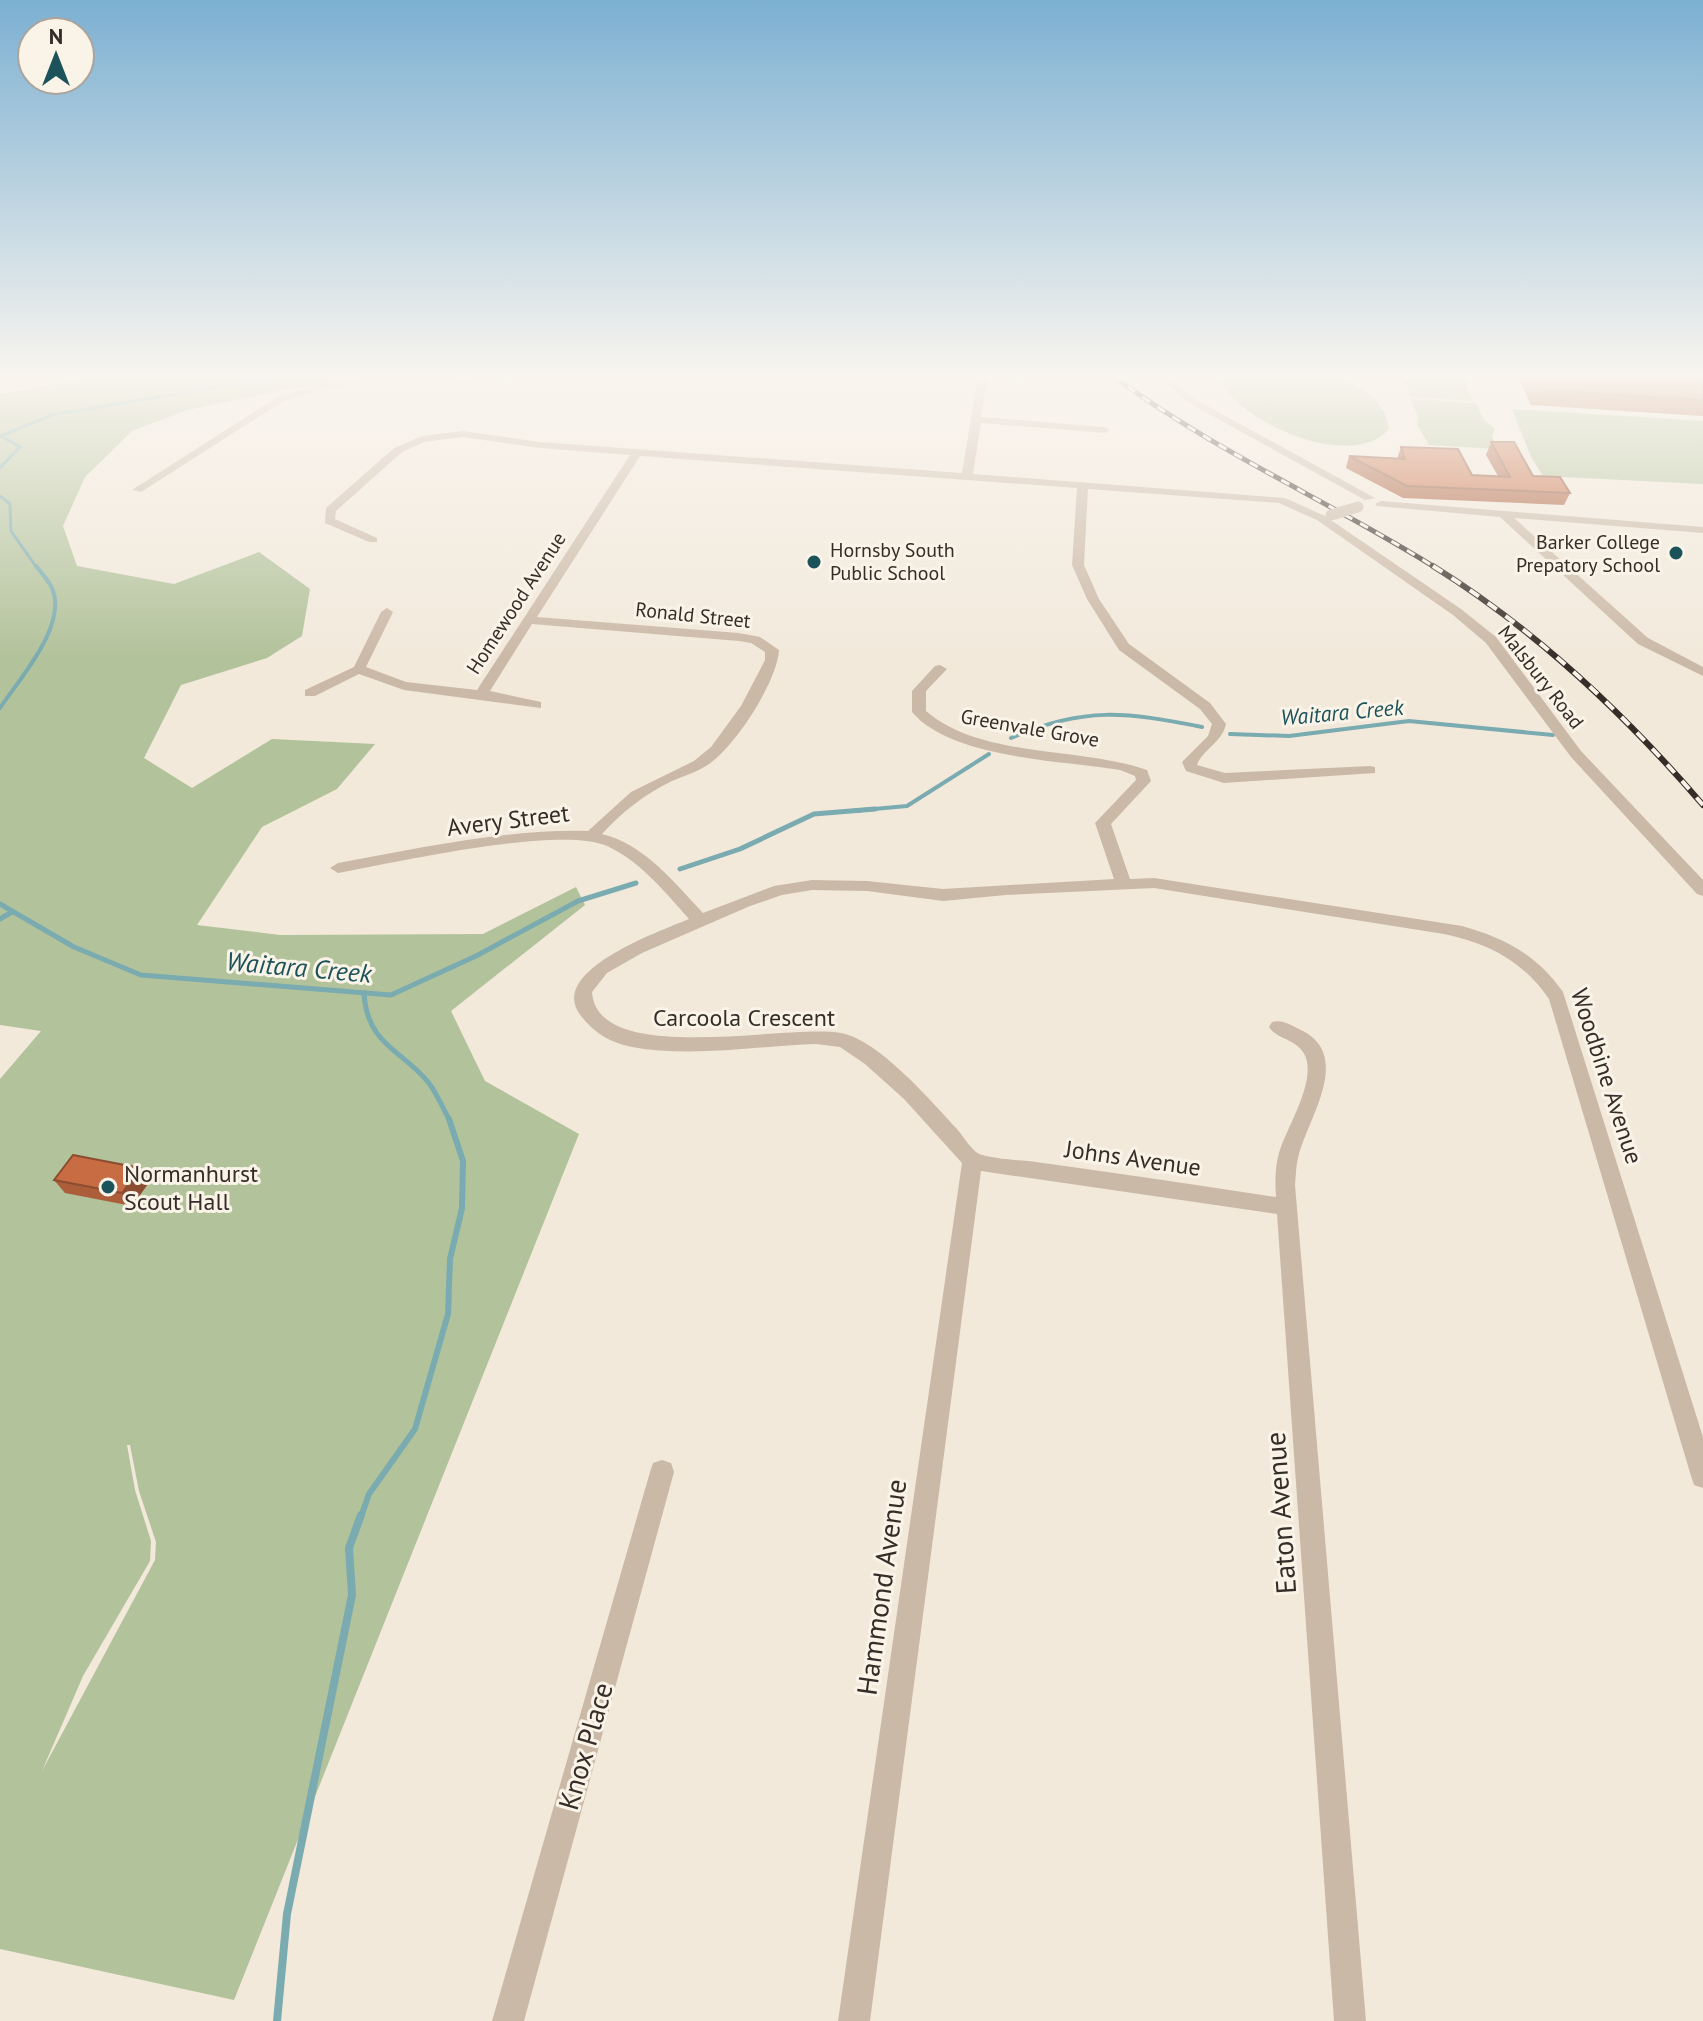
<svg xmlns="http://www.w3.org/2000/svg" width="1703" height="2021" viewBox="0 0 1703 2021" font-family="'PT Sans',sans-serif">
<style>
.green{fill:#b2c29b;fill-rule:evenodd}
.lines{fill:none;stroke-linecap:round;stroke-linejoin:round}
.stream-far4{stroke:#7aabb0;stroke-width:3}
.stream-far3{stroke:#7aabb0;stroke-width:4}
.stream-far2{stroke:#7aabb0;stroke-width:5}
.stream-far1{stroke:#7aabb0;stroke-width:6}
.stream{stroke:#7aabb0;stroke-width:8}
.minor{fill:#cbb9a7;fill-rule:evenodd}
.rail-far1-casing{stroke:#372d28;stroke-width:5}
.rail-casing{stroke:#372d28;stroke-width:6}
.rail-far1{stroke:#faf3e8;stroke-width:3;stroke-dasharray:9;stroke-linecap:butt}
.rail{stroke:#faf3e8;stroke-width:4;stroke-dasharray:11;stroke-linecap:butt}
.minor-bridge{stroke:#cbb9a7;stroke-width:11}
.wall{fill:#ac5d3a}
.shaded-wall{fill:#8c4c30}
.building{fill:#c86c44;stroke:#8c4c30;stroke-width:2}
.poi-dot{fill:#1c5259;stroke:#faf3e8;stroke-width:3}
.labels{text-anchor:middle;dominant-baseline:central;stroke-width:6;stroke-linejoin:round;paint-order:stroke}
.far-poi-label{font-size:20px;fill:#372d28;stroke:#faf3e8;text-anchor:end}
.far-street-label{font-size:20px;fill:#372d28;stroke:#faf3e8}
.far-water-label{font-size:22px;font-style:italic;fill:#1c5259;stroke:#faf3e8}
.street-label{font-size:24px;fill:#372d28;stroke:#faf3e8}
.poi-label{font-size:24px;fill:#372d28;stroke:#faf3e8;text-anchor:start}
.water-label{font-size:26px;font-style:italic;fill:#1c5259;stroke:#faf3e8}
.near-street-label{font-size:28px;fill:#372d28;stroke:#faf3e8}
</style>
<rect width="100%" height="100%" fill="#f2e9db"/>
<g class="green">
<path d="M 82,376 L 387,376 L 293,388 L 187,410 L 132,431 L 85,477 L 63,526 L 77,566 L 174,584 L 259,552 L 310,589 L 302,636 L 267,658 L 181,685 L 144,758 L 192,788 L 272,739 L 375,744 L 337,789 L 262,827 L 197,925 L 280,935 L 483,934 L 576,887 L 585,905 L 451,1011 L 485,1081 L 579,1134 L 234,2000 L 0,1949 L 0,1079 L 41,1031 L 0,1025 L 0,394 L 65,383 ZM 127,1445 L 130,1445 L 139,1491 L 156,1542 L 155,1560 L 42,1771 L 83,1676 L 150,1561 L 151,1541 L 135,1490 Z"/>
<path d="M 1223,376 L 1341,376 L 1374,398 L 1385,413 L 1389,429 C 1352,471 1246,425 1222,384 Z"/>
<path d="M 1396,376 L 1464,376 L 1469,381 L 1466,388 L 1473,401 L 1412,397 L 1406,385 Z"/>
<path d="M 1411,399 L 1476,403 L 1484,420 L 1495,429 L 1492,437 L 1498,449 L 1429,445 L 1417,424 L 1418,417 Z"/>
<path d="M 1512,409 L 1703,421 L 1703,484 L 1543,476 L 1531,457 Z"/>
</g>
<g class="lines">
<g class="stream-far4">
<path d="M 1,436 L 52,415 L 283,376"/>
<path d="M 0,468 L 20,447 L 1,436"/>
<path d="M 0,496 L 10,504 L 11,531 L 37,568"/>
</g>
<g class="stream-far3">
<path d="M 0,708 C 20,678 70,623 51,586 C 47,579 41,572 36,566"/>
<path d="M 1230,734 L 1289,736 L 1409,721 L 1553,735"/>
<path d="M 1011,738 C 1084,706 1126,712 1202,727"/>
<path d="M 852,811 L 907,806 L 989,754"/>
</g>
<g class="stream-far2">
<path d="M 680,869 L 740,849 L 814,814 L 875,809"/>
<path d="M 0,904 L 74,947 L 141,975 L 391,995 L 476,956 L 578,901 L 636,883"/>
<path d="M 0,919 L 12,912"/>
<path d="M 364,993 C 367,1045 402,1050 428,1082 C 437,1093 443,1109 450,1121"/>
</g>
<path class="stream-far1" d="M 361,1517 L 369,1494 L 415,1429 L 448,1314 L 450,1259 L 462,1208 L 463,1161 L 449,1119"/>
<path class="stream" d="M 277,2021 L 287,1914 L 352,1595 L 349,1548 L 361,1515"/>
<g class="minor">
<path d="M 379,376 L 410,376 L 331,387 L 282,402 L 141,492 L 132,490 L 276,398 L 330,381 Z"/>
<path d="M 476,376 L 489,376 L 467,386 L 459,384 Z"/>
<path d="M 978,376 L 988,376 L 981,417 L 1105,427 L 1110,430 L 1105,433 L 981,423 L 973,474 L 1285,498 L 1325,516 L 1461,609 L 1496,637 L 1581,751 L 1703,880 L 1703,896 L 1697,894 L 1571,757 L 1486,643 L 1453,615 L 1317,520 L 1279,503 L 1088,489 L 1084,565 L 1099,599 L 1129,644 L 1210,703 L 1226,724 C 1222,743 1202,750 1197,765 L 1225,773 L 1370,766 L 1375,767 L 1375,773 L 1224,783 L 1186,771 L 1182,762 L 1208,736 L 1212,724 L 1200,709 L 1119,650 L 1087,599 L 1072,565 L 1077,488 L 640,456 L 537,617 L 739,633 L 760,637 L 779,650 C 777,682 736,745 709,764 C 698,772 683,776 670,782 C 644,795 622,812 602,834 C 644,844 675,883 703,913 L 774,886 L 812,880 L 867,881 L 943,889 L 1114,879 L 1095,823 L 1136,780 L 1135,776 L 1120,770 C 1061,760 952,759 912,712 L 912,691 L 935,666 L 940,665 L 947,669 L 926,691 L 926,711 C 982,759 1079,746 1147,770 L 1151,781 L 1111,824 L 1130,879 L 1154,878 L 1462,926 C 1505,938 1537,955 1563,992 L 1703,1437 L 1703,1488 L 1694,1485 L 1691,1476 L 1549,999 C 1523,961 1488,943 1444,934 L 1154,888 L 1006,895 L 943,901 L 867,891 L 812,890 L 782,895 L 750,906 L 642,953 L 607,973 L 592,992 C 597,1068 788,1023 841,1033 C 879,1040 931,1101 957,1129 C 963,1136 969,1146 976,1152 C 985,1159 1023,1160 1036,1162 C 1116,1173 1196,1185 1276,1197 C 1275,1182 1275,1167 1279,1153 C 1286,1128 1320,1077 1303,1052 C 1295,1039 1277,1039 1269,1027 L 1272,1022 C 1282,1019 1291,1025 1301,1030 C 1353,1055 1309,1117 1299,1154 C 1296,1164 1296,1175 1295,1185 L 1366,2021 L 1334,2021 L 1277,1214 L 981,1171 L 870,2021 L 838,2021 L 962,1163 L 904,1099 L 865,1064 L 840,1047 L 816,1044 C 755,1046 692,1058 632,1047 C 611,1043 594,1033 581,1016 C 545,971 661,931 689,919 C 666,893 640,861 607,846 C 559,825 394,863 338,873 L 330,868 L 338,863 C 421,848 504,829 588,831 L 631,792 L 694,761 L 711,747 L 741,706 L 765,660 L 765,652 L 751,643 L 739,641 L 532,624 L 490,691 L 541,702 L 541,708 L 404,690 L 359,674 L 315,696 L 305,696 L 305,690 L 354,667 L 381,612 L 387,608 L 393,612 L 366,667 L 406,682 L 477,690 L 630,455 L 540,448 L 463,437 L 424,442 L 402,452 L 336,511 L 335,519 L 377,538 L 377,542 L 369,542 L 325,523 L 326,508 L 394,448 L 422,436 L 463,431 L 540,442 L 962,473 Z"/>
<path d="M 1158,376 L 1168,376 L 1193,398 L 1375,498 L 1365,500 L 1187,402 Z"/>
<path d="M 1381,501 L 1703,527 L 1703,533 L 1514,518 L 1648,638 L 1703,667 L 1703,676 L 1638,644 L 1500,517 L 1377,506 L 1375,504 Z"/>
<path d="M 662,1460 L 671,1463 L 674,1472 L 524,2021 L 492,2021 L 650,1472 L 653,1463 Z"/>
</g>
<defs>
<path id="rail-far1" d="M 1113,376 C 1214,451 1329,501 1436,568"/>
<path id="rail" d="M 1433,566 C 1536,630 1624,713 1703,805"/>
</defs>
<use href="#rail-far1" class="rail-far1-casing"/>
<use href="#rail" class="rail-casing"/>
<use href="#rail-far1" class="rail-far1"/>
<use href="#rail" class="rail"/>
<path class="minor-bridge" d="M 1331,515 L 1358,507"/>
</g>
<g class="wall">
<path d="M 1521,376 L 1683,376 L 1703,377 L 1703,416 L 1531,405 L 1519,380 Z"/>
<path d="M 1491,442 L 1533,476 L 1570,493 L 1564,505 L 1403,498 L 1346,468 L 1349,456 L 1397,459 L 1401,447 L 1472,475 L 1498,476 L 1486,455 Z"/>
<path d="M 54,1180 L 150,1181 L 132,1206 L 65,1193 Z"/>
</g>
<path class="shaded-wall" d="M 140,1168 L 150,1181 L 132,1206 L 122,1193 Z"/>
<g class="building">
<path d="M 1531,376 L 1683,376 L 1703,377 L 1703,400 L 1538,390 Z"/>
<path d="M 1491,442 L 1514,442 L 1533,476 L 1560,477 L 1570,493 L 1407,486 L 1349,456 L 1405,459 L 1401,447 L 1458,449 L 1472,475 L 1510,477 Z"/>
<path d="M 73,1155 L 140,1168 L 122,1193 L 54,1180 Z"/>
</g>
<linearGradient id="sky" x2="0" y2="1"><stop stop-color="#7cb0d2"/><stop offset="0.57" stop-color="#f9f5ef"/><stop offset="1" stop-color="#f9f5ef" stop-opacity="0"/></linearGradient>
<rect width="1703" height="659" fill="url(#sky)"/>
<g class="poi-dot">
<circle cx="1676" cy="553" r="8"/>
<circle cx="814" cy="562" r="8"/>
<circle cx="108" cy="1187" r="8"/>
</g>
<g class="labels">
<g class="far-poi-label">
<text x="1660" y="542">Barker College<tspan x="1660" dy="23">Prepatory School</tspan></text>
<text x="830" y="550" text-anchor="start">Hornsby South<tspan x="830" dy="23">Public School</tspan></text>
</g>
<g class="far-street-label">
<text transform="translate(516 603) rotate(-57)">Homewood Avenue</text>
<text transform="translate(693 615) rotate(6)">Ronald Street</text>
<text transform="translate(1541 677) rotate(52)">Malsbury Road</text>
<text transform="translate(1030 728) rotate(10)">Greenvale Grove</text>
</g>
<g class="far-water-label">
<text transform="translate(1342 712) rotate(-5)">Waitara Creek</text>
</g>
<g class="street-label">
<text transform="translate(508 820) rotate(-7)">Avery Street</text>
<text x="744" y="1017">Carcoola Crescent</text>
<text transform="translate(1607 1076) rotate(72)">Woodbine Avenue</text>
<text transform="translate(1133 1158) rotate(8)">Johns Avenue</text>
</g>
<g class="poi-label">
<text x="124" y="1173">Normanhurst<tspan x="124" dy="28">Scout Hall</tspan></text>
</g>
<g class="water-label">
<text transform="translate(299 967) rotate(5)">Waitara Creek</text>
</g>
<g class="near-street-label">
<text transform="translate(1280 1513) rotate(-94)">Eaton Avenue</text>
<text transform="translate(881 1587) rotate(-82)">Hammond Avenue</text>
<text transform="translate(585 1746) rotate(-74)">Knox Place</text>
</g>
</g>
<g transform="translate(56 56)"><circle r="38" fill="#faf3e8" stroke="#aca49b" stroke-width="2"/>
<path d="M0-6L14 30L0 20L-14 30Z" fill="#1c5259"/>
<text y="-12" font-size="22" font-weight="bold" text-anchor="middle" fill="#372d28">N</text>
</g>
</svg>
